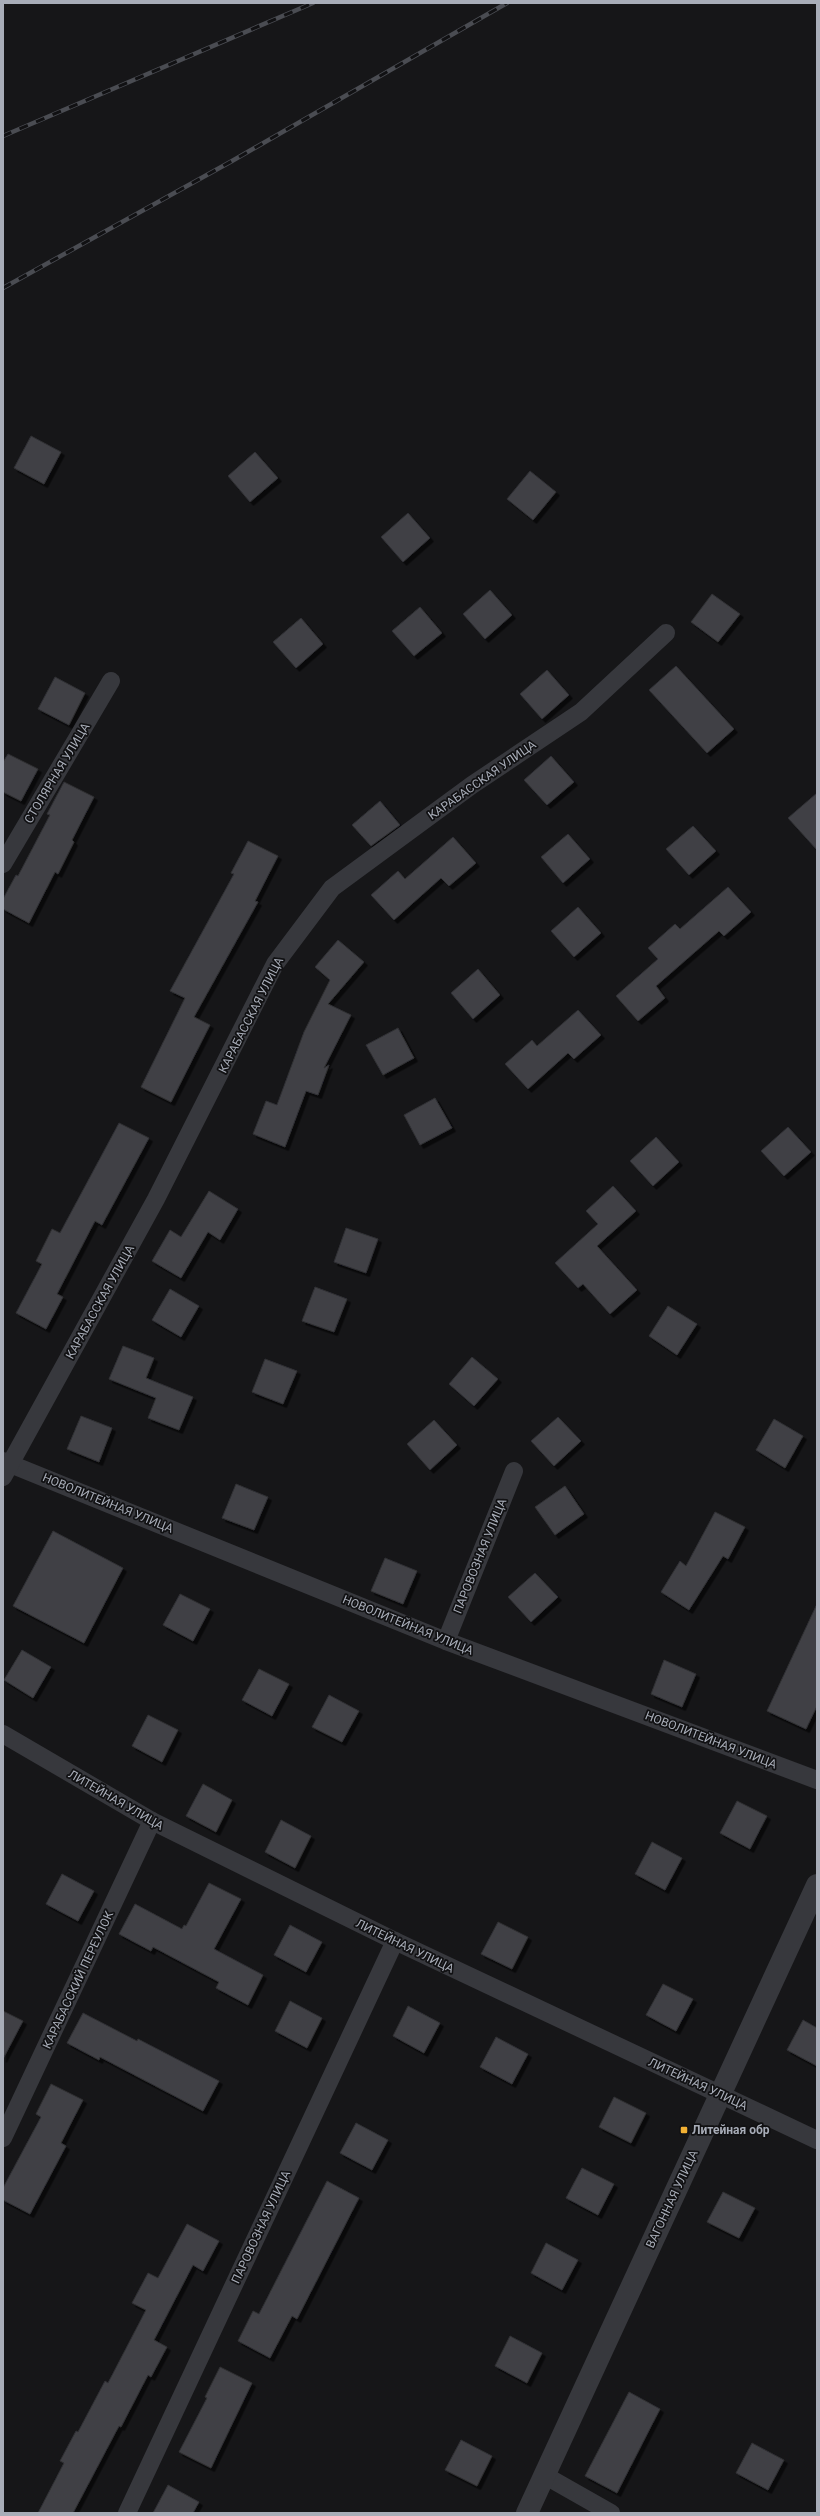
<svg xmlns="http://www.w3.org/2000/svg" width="820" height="2516" viewBox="0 0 820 2516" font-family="Roboto,sans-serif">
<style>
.building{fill:#404145;stroke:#303034;filter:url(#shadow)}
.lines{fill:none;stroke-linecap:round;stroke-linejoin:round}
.minor{stroke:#37383d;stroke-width:18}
.tertiary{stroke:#37383d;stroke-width:22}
.rail-casing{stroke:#4a4c52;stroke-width:4.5}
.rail{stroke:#111113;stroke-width:3;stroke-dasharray:9;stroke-linecap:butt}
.poi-dot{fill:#f2b134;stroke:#111113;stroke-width:1.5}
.labels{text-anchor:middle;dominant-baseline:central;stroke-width:3.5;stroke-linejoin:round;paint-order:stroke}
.street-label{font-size:12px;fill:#a8adb8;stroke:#111113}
.poi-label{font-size:12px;font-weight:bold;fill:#a8adb8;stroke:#111113;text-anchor:start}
</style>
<defs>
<filter id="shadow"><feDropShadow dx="3.5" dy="3.5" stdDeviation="0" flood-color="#0009"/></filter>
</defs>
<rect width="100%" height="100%" fill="#161618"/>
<g class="building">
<path d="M 31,436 L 61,452 L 44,484 L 14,468 Z"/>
<path d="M 255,452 L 278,478 L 250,502 L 228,476 Z"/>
<path d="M 530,471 L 556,492 L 533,520 L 507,499 Z"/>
<path d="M 408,513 L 430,538 L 403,562 L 381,537 Z"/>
<path d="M 490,590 L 512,615 L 485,639 L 463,614 Z"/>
<path d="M 712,594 L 740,614 L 718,642 L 691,622 Z"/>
<path d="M 420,607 L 442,633 L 414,656 L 392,631 Z"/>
<path d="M 301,618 L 323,644 L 296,668 L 273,642 Z"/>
<path d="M 676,666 L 734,729 L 707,753 L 649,690 Z"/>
<path d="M 547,670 L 569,695 L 542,719 L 520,694 Z"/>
<path d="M 55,677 L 85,693 L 69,725 L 38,709 Z"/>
<path d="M 8,754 L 38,769 L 21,801 L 3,792 L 3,762 Z"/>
<path d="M 551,756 L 574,782 L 547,805 L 524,780 Z"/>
<path d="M 64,782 L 94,797 L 72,840 L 74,842 L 58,874 L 55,872 L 29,923 L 3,909 L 3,899 L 16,875 L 18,876 L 50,815 L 47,814 Z"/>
<path d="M 817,793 L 817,850 L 788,818 Z"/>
<path d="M 380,801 L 400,825 L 371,846 L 352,825 Z"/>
<path d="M 693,826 L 716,851 L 689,875 L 666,849 Z"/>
<path d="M 568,834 L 590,859 L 563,883 L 541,857 Z"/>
<path d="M 453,837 L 476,863 L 449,886 L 441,878 L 394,920 L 371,895 L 398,871 L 405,879 Z"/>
<path d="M 248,841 L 278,856 L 255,901 L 258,902 L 194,1017 L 210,1025 L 171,1102 L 141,1087 L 185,998 L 170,991 L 234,874 L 231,873 Z"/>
<path d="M 728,887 L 751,912 L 724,936 L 719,931 L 656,986 L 665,998 L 638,1021 L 616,996 L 658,959 L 648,948 L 675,924 L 680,929 Z"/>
<path d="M 578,907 L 601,933 L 574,957 L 551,931 Z"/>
<path d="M 338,940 L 364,962 L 328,1004 L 351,1015 L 324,1068 L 329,1065 L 318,1095 L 306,1091 L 285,1147 L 253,1134 L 266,1101 L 277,1105 L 304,1032 L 330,980 L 315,967 Z"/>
<path d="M 478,969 L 500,995 L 473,1019 L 451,993 Z"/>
<path d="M 578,1010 L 601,1035 L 574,1059 L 568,1053 L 528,1089 L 505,1064 L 532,1040 L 537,1046 Z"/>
<path d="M 398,1028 L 414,1058 L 383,1075 L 366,1045 Z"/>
<path d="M 435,1098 L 452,1128 L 420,1145 L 404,1115 Z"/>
<path d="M 119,1123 L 149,1138 L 102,1225 L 95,1221 L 57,1294 L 63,1297 L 46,1329 L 16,1313 L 42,1264 L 36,1261 L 52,1229 L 60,1233 Z"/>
<path d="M 788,1127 L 811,1152 L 784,1176 L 761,1151 Z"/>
<path d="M 656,1137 L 679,1162 L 653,1186 L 630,1161 Z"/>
<path d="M 613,1186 L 636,1211 L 597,1246 L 637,1290 L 610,1314 L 583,1284 L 578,1288 L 555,1263 L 598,1224 L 586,1211 Z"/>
<path d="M 209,1191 L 238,1209 L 220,1240 L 208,1232 L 181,1278 L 152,1261 L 170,1230 L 181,1237 Z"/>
<path d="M 346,1228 L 378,1239 L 366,1273 L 334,1262 Z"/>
<path d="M 315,1287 L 347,1299 L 334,1332 L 302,1321 Z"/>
<path d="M 170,1289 L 199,1306 L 181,1337 L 152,1320 Z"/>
<path d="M 668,1306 L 697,1324 L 677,1355 L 649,1336 Z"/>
<path d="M 123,1346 L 154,1358 L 146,1378 L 193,1397 L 179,1430 L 148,1418 L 156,1398 L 109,1379 Z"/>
<path d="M 472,1357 L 498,1379 L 474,1406 L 449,1384 Z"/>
<path d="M 265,1359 L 297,1371 L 283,1404 L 252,1392 Z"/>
<path d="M 81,1416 L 112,1428 L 99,1462 L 67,1449 Z"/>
<path d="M 558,1417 L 581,1441 L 554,1466 L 531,1441 Z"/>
<path d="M 774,1419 L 803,1436 L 785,1468 L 756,1450 Z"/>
<path d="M 434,1420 L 457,1445 L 430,1470 L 407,1444 Z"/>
<path d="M 236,1484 L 268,1497 L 254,1530 L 222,1518 Z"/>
<path d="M 565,1486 L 584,1514 L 555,1535 L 535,1507 Z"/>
<path d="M 715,1512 L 745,1527 L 728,1559 L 723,1556 L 689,1610 L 661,1592 L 680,1561 L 686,1566 Z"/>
<path d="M 53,1531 L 123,1568 L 84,1643 L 13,1606 Z"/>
<path d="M 385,1558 L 417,1571 L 403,1604 L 371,1591 Z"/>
<path d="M 535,1573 L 558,1597 L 531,1622 L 508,1597 Z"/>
<path d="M 180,1594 L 210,1609 L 193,1641 L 163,1625 Z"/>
<path d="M 817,1604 L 817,1706 L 806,1729 L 767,1711 Z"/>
<path d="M 22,1650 L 51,1667 L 33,1698 L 4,1680 Z"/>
<path d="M 664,1660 L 696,1674 L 682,1707 L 651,1694 Z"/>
<path d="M 259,1669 L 289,1684 L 272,1716 L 242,1700 Z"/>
<path d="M 329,1695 L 359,1711 L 342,1742 L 312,1727 Z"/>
<path d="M 148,1715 L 178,1730 L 162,1762 L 132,1746 Z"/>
<path d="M 203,1784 L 232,1800 L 216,1832 L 186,1816 Z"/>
<path d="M 737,1801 L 767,1816 L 750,1849 L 720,1833 Z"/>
<path d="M 281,1820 L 311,1836 L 295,1868 L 265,1852 Z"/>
<path d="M 652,1842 L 682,1858 L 665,1890 L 635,1874 Z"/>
<path d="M 62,1874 L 94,1891 L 78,1921 L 46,1904 Z"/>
<path d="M 209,1883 L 241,1899 L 214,1949 L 263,1975 L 248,2005 L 216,1988 L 219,1982 L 153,1947 L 151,1951 L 119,1934 L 135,1904 L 182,1929 L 184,1925 L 186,1926 Z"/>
<path d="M 498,1922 L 528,1937 L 512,1969 L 481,1954 Z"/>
<path d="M 290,1925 L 322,1942 L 306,1972 L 274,1955 Z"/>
<path d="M 663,1984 L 693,1999 L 676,2031 L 646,2015 Z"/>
<path d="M 290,2001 L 322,2018 L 307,2048 L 275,2031 Z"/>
<path d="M 408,2006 L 440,2023 L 424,2053 L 393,2036 Z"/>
<path d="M 3,2011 L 23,2021 L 3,2059 Z"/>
<path d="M 83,2013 L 137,2041 L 138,2039 L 219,2081 L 203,2111 L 100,2057 L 99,2060 L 67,2043 Z"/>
<path d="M 803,2020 L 817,2028 L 817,2066 L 787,2050 Z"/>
<path d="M 496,2037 L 528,2054 L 512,2084 L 480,2067 Z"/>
<path d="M 51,2084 L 83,2100 L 61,2143 L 66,2146 L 30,2214 L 3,2200 L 3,2188 L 41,2117 L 36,2114 Z"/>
<path d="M 614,2097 L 646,2113 L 631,2143 L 599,2127 Z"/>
<path d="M 356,2123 L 388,2140 L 372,2170 L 340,2153 Z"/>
<path d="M 582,2168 L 614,2184 L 598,2215 L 566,2198 Z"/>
<path d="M 327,2181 L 359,2198 L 297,2319 L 292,2316 L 270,2358 L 238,2341 L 253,2311 L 259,2314 Z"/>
<path d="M 723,2192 L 755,2208 L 739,2238 L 707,2222 Z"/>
<path d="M 187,2224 L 219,2241 L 203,2271 L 193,2265 L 154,2340 L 167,2347 L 151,2377 L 148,2375 L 121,2427 L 119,2426 L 73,2513 L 38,2513 L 64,2463 L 60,2461 L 76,2431 L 78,2432 L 105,2381 L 108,2383 L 146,2310 L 132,2303 L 148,2273 L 158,2278 Z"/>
<path d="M 546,2243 L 578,2260 L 562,2290 L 531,2273 Z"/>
<path d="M 510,2336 L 542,2353 L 527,2383 L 495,2366 Z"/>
<path d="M 220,2367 L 252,2383 L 211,2468 L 179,2452 L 207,2398 L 205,2397 Z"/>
<path d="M 629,2392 L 660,2409 L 617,2493 L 585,2476 Z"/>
<path d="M 461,2440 L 492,2456 L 477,2486 L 445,2470 Z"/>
<path d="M 752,2443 L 784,2460 L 768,2490 L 736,2473 Z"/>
<path d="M 168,2485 L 199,2502 L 193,2513 L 153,2513 Z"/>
</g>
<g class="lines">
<g class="minor">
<path d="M 3,864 L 111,681"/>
<path d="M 3,1461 L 446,1641 L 817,1780"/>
<path d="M 3,1477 L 156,1199 L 275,964 L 332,888 L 472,785 L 581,712 L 666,633"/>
<path d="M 446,1641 L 514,1471"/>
<path d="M 3,1734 L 152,1821 L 395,1941 L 817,2140"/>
<path d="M 3,2138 L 152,1821"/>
<path d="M 544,2475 L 611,2513"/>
<path d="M 127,2513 L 395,1941"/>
</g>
<path class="tertiary" d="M 527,2513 L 817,1885"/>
<defs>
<g id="rail">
<path d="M 3,136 L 313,3"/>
<path d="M 3,288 L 232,161 L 507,3"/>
</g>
</defs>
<use href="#rail" class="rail-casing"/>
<use href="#rail" class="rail"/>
</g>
<rect class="poi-dot" x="680" y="2126" width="8" height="8" rx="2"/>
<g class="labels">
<g class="street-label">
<text transform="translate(57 773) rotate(-59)">СТОЛЯРНАЯ УЛИЦА</text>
<text transform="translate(482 780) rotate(-35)">КАРАБАССКАЯ УЛИЦА</text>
<text transform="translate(251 1015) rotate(-63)">КАРАБАССКАЯ УЛИЦА</text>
<text transform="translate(100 1302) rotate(-61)">КАРАБАССКАЯ УЛИЦА</text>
<text transform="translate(108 1503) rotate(22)">НОВОЛИТЕЙНАЯ УЛИЦА</text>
<text transform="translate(480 1556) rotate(-68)">ПАРОВОЗНАЯ УЛИЦА</text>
<text transform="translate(408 1625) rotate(22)">НОВОЛИТЕЙНАЯ УЛИЦА</text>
<text transform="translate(711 1740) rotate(21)">НОВОЛИТЕЙНАЯ УЛИЦА</text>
<text transform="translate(116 1800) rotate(30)">ЛИТЕЙНАЯ УЛИЦА</text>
<text transform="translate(405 1946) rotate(26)">ЛИТЕЙНАЯ УЛИЦА</text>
<text transform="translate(78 1980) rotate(-65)">КАРАБАССКИЙ ПЕРЕУЛОК</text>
<text transform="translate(698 2084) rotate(25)">ЛИТЕЙНАЯ УЛИЦА</text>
<text transform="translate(672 2199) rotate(-65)">ВАГОННАЯ УЛИЦА</text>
<text transform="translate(261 2227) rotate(-65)">ПАРОВОЗНАЯ УЛИЦА</text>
</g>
<g class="poi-label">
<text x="692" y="2130">Литейная обр</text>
</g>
</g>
<rect width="820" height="2516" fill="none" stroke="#a8adb8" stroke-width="8"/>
</svg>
